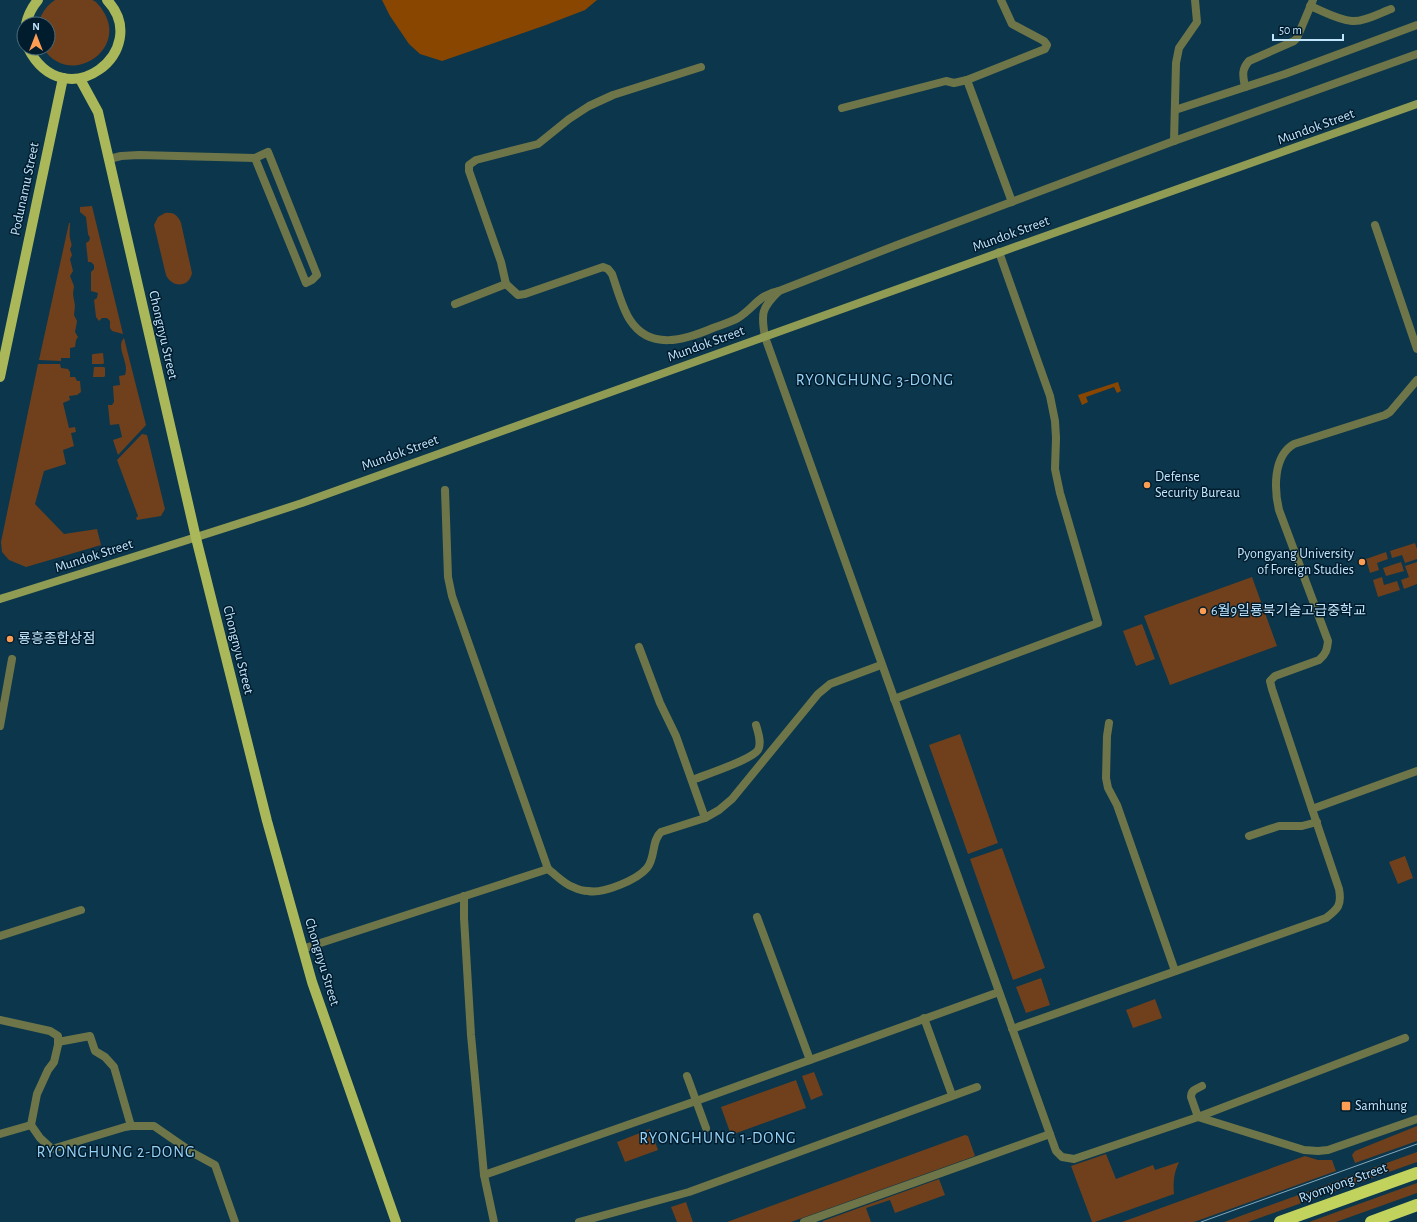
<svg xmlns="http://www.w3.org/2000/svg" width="1417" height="1222" viewBox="0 0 1417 1222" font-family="'Alegreya Sans','Noto Sans KR',sans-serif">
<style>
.green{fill:#6f401b}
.forest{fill:#894600}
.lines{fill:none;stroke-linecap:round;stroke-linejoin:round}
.street{stroke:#6e7649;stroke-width:8}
.secondary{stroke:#909b53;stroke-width:8}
.primary{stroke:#aab859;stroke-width:10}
.highway{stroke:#c2d35d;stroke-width:12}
.tram{stroke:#81a8bf;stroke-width:1}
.poi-dot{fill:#fc9d53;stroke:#001c2d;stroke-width:1.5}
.labels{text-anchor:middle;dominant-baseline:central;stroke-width:3;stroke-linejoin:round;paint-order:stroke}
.street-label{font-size:14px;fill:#c0e4fc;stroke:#001c2d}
.poi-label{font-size:14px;fill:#c0e4fc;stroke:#001c2d;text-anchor:start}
.quarter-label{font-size:16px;letter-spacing:1px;fill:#96d1f6;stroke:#001c2d}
</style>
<rect width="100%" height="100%" fill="#0b364c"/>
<g class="green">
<path d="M 55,0 C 62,0 87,0 92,0 C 96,1 101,7 103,11 C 129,50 69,89 43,48 L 48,48 L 48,24 L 38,24 L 38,23 C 42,13 46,6 55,0 Z"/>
<path d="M 92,206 L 123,334 L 112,331 L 110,328 L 110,321 L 107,318 L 102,318 L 99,321 L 96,317 L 94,300 L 97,298 L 98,293 L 91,291 L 91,272 L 94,269 L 94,265 L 91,262 L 88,262 L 86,243 L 89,241 L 90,238 L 88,234 L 86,217 L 80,212 L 80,207 Z"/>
<path d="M 165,213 C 173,212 178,215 181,223 L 192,273 C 189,288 172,288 166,275 L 154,225 L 158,217 Z"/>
<path d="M 69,223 L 70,223 C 70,228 69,234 70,238 C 71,244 73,244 70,249 L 72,255 L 70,259 L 73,271 L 70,276 L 74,286 L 73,294 L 75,306 L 74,315 L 77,321 L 75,332 L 78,337 L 76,340 L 75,347 L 70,348 L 70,358 L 61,358 L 61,361 L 39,360 Z"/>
<path d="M 124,338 L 146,425 L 118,455 L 113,440 L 122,437 L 119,424 L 110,425 L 108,405 L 112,405 L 114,402 L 113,386 L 120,385 L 119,376 L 125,375 C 130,363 115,347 124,338 Z"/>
<path d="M 103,353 L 104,363 L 103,364 L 92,364 L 92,355 L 93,354 Z"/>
<path d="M 38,364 L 60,364 L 61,368 L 68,369 L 70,372 L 70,377 L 75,377 L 77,381 L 80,381 L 81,392 L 77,395 L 69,396 L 70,400 L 63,403 L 69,428 L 75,427 L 76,432 L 71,433 L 74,446 L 63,450 L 66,464 L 44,471 L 35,504 L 64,534 L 97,529 L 101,545 L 26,567 L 9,560 L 2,552 L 1,542 Z"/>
<path d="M 94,367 L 104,367 L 105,368 L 105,376 L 104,377 L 93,377 Z"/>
<path d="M 142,434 L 147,435 L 165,509 L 161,516 L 137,520 L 136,518 L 138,516 L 117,460 Z"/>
<path d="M 1415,543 L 1417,549 L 1417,559 L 1405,563 L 1402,555 L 1392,558 L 1390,551 Z"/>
<path d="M 1386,552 L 1388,559 L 1377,563 L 1379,570 L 1370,573 L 1366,559 Z"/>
<path d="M 1401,562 L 1404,571 L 1386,576 L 1383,568 Z"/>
<path d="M 1417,562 L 1417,584 L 1404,589 L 1401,580 L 1409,577 L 1405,566 Z"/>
<path d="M 1252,577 L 1277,646 L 1170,685 L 1144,616 Z"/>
<path d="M 1382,577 L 1384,585 L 1397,581 L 1400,590 L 1378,597 L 1373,580 Z"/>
<path d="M 1142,624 L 1155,659 L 1136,666 L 1123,631 Z"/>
<path d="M 960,734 L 998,843 L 968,854 L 929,745 Z"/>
<path d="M 1002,848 L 1045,968 L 1013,980 L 970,859 Z"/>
<path d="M 1405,856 L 1413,878 L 1398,884 L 1389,862 Z"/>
<path d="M 1041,978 L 1050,1005 L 1026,1013 L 1016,987 Z"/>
<path d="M 1155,999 L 1162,1018 L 1133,1028 L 1126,1010 Z"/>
<path d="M 814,1072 L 823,1095 L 811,1100 L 802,1076 Z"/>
<path d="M 796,1080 L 806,1108 L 731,1135 L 721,1107 Z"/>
<path d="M 1417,1126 L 1417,1141 L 1355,1163 L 1352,1155 L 1355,1151 Z"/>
<path d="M 650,1129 L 658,1150 L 625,1162 L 617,1142 Z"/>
<path d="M 965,1135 L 968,1136 L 975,1156 L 791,1222 L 727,1222 Z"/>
<path d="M 1417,1152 L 1417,1162 L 1248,1222 L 1224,1222 Z"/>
<path d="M 1106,1154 L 1116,1179 L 1153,1165 L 1155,1170 L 1179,1162 C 1174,1173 1173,1181 1174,1194 L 1095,1222 L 1092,1222 L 1071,1166 Z"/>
<path d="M 1305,1156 L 1318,1160 L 1332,1160 L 1336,1171 L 1194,1222 L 1122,1222 Z"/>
<path d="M 939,1179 L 945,1195 L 895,1213 L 890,1200 L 866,1208 L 871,1222 L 823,1222 L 823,1221 Z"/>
<path d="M 1417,1183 L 1417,1193 L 1336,1222 L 1309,1222 Z"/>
<path d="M 686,1202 L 693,1222 L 677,1222 L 671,1207 Z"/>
</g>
<g class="forest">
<path d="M 382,0 L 597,0 L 585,10 L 546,25 L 442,61 L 420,54 L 409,44 L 390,16 Z"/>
<path d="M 1118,382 L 1121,391 L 1117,393 L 1114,387 L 1086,397 L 1088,402 L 1082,405 L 1078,395 Z"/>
</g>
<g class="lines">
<g class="street">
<path d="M 1310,6 C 1323,11 1338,20 1352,21 C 1364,22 1380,13 1391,9"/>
<path d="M 967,80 L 1012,202"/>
<path d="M 1245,87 C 1243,76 1241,70 1249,61 L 1294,41 L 1297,38 L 1313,0"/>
<path d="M 842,108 L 946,81 L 954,83 L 967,80 L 1045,49 L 1047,45 L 1044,41 L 1012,24 L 1001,0"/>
<path d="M 1175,110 L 1285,74 L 1417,25"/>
<path d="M 1174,141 L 1176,63 L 1179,48 L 1197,22 L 1195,0"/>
<path d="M 109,159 L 121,156 L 139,155 L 255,158 L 268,152 L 317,275 L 312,280 L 306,283 L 255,158"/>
<path d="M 1375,225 L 1417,349"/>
<path d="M 506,284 L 501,262 L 469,171 L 469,165 L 476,160 L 538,144 L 569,119 L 589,106 L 613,95 L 701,67"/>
<path d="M 455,304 L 506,284 L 518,295 L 525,294 L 603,267 L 608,269 L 612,274 C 617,288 622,308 630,320 C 650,351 685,340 713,328 C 721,325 731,322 738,318 C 755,307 758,295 779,291"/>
<path d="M 639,647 L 660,703 L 676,736 L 705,818"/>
<path d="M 894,699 L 1098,623 L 1060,493 L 1055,469 L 1056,438 L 1055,421 L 1050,396 L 999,252"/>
<path d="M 1109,723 L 1107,736 L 1106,778 L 1108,788 L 1117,805 L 1175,971"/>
<path d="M 0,726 L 12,659"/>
<path d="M 692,780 C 705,775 751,760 758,750 C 762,743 758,732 756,725"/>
<path d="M 1312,809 L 1272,689 L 1270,681 L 1275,676 L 1319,660 C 1326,654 1327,650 1328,641 L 1279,510 C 1274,489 1273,456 1294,444 L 1385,415 L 1390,412 L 1417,380"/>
<path d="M 1249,836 L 1279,826 L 1302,826 L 1317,822"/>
<path d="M 548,869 C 555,874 564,884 573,887 C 577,889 583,891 588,891 C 603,894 637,880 647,868 C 656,857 651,841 661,832 L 705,818 L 719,810 L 732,799 L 818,694 L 830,684 L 881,665"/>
<path d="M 464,896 L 464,918 L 471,1035 L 484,1175 L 494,1222"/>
<path d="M 757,917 L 810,1060"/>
<path d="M 0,936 L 81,910"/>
<path d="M 302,949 L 548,869 L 452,596 L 448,577 L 445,490"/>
<path d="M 924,1018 L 952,1095"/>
<path d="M 0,1020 L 50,1031 L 58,1036 L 58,1045 L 54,1062 L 48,1070 L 37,1094 L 31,1125 L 0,1134"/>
<path d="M 1012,1029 L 1326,918 C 1338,909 1342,905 1339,889 L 1312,809 L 1417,771"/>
<path d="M 1405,1038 L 1198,1117 L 1074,1159 L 1062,1157 L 1056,1151 L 765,337 C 761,314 761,308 779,291 L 897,245 L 1174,141 L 1417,54"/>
<path d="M 58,1042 L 90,1036 L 95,1051 L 105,1057 L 114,1067 L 131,1126"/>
<path d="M 687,1076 L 706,1128"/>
<path d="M 1202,1086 C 1196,1089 1191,1090 1191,1097 L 1198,1117 L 1304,1150 L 1318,1151 L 1328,1150 L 1417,1119"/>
<path d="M 31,1125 L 40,1138 L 52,1149 L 125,1127 L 131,1126 L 154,1126 L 193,1153 L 215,1165 L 235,1222"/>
<path d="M 484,1175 L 696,1101 L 999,992"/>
<path d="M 579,1222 L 689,1192 L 977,1087"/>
<path d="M 804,1222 L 1050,1134"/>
</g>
<path class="secondary" d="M 0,599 C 101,567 202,536 302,503 L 1026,243 L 1417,104"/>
<g class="primary">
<path d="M 26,24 C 28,15 32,7 38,0"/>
<path d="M 28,48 C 65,120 154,50 107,0"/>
<path d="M 80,79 L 98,112 L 196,538 L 267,821 L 312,982 L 396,1222"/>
<path d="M 0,377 L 63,78"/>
</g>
<g class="highway">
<path d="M 1280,1222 L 1417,1173"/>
<path d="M 1371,1222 L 1417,1205"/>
</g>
<path class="tram" d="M 1201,1222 L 1417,1144"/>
</g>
<g class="poi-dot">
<circle cx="1147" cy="485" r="4"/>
<circle cx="1362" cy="562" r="4"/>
<circle cx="1203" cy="611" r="4"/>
<circle cx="10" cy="639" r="4"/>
<rect x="1341" y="1101" width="10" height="10" rx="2"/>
</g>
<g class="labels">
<g class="street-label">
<text transform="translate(1316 127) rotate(-20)">Mundok Street</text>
<text transform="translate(25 189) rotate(-78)">Podunamu Street</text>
<text transform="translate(1011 234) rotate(-20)">Mundok Street</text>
<text transform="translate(163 335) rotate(77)">Chongnyu Street</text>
<text transform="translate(706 344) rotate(-20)">Mundok Street</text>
<text transform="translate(400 453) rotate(-20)">Mundok Street</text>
<text transform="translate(94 556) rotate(-18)">Mundok Street</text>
<text transform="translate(238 650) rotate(76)">Chongnyu Street</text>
<text transform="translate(322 962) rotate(73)">Chongnyu Street</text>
<text transform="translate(1343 1183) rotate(-20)">Ryomyong Street</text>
</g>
<g class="poi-label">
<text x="1155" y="477">Defense<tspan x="1155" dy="16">Security Bureau</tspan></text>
<text x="1354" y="554" text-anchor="end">Pyongyang University<tspan x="1354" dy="16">of Foreign Studies</tspan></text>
<text x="1211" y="611">6월9일룡북기술고급중학교</text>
<text x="18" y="639">룡흥종합상점</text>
<text x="1355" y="1106">Samhung</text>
</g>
<g class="quarter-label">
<text x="875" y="380">RYONGHUNG 3-DONG</text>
<text x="718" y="1138">RYONGHUNG 1-DONG</text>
<text x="116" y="1152">RYONGHUNG 2-DONG</text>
</g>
</g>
<g transform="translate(36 36)"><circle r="19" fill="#001c2d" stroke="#4d6c80"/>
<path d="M0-3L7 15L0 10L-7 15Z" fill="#fc9d53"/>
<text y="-6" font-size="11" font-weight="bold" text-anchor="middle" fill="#c0e4fc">N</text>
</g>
<path d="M1273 34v6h70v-6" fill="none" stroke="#c0e4fc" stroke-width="2"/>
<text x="1279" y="34" font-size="12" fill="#c0e4fc" stroke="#001c2d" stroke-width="3" paint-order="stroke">50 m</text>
</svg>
